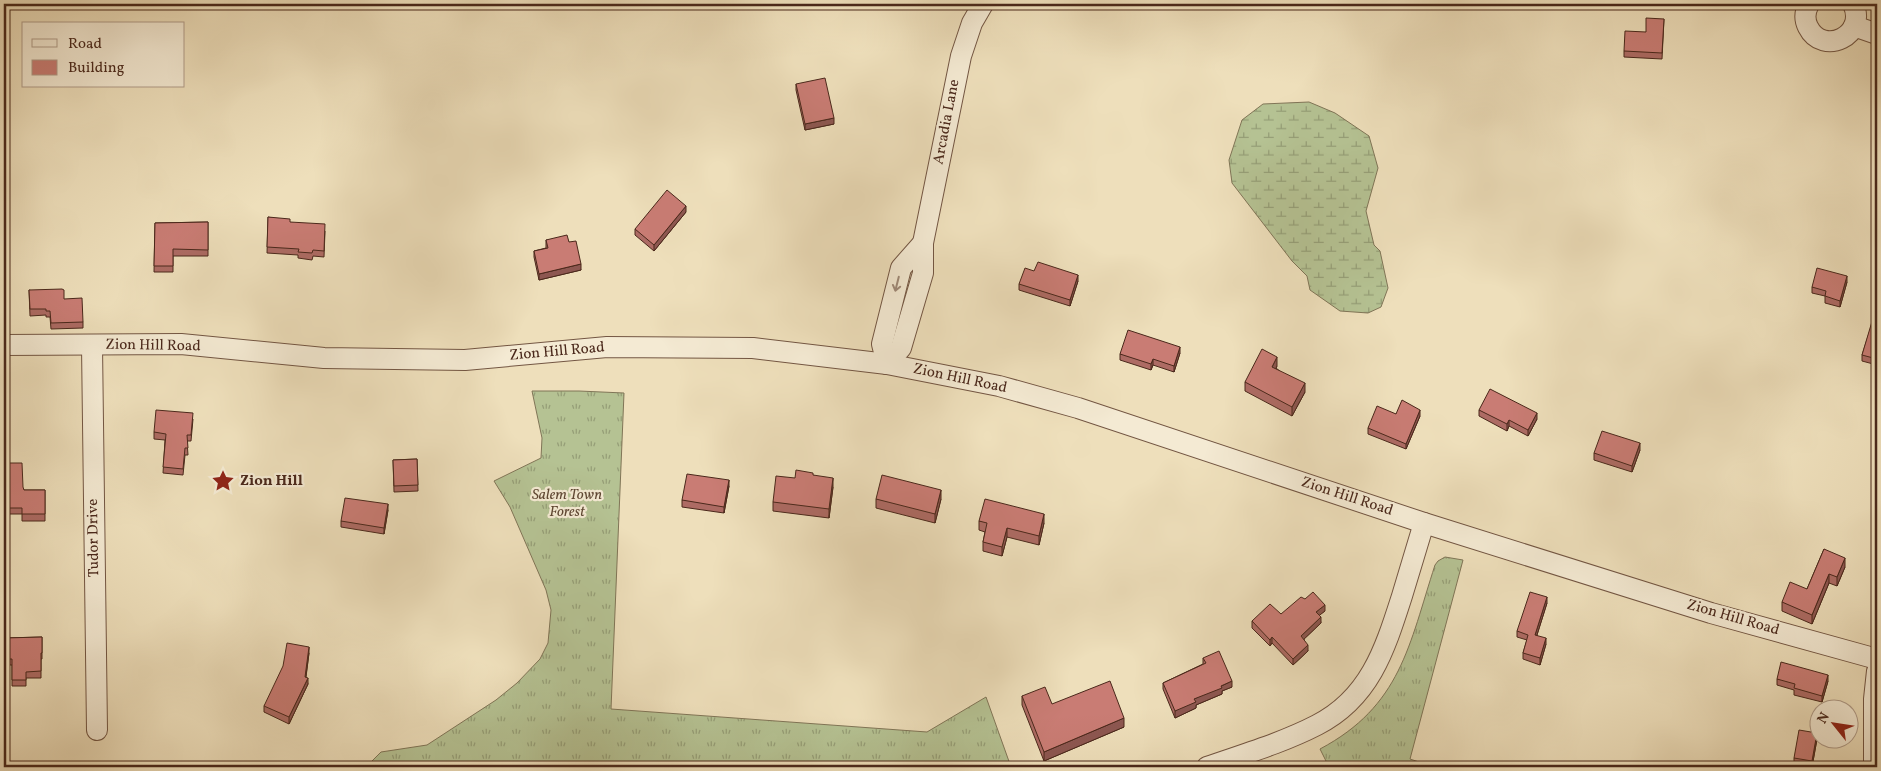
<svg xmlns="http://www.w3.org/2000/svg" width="1881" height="771" viewBox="0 0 1881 771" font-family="Vollkorn,serif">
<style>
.grass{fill:url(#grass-tufts);stroke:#807557}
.wetland{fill:url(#wetland-marsh);stroke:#807557}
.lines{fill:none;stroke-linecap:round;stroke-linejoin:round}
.street-casing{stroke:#735643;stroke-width:22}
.street{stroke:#f4ead3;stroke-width:20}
.wall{fill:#ad6b64;stroke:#4a281b}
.shaded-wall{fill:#8d5751;stroke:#4a281b}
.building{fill:#c97c74;stroke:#4a281b}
.oneway{stroke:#9f8977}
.labels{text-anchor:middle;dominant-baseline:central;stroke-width:4.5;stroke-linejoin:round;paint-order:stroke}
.street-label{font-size:15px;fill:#4a281b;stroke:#f4ead3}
.poi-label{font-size:15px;font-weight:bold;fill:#4a281b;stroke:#f4ead3;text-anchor:start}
.park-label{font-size:15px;font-style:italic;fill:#5f4733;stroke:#f4ead3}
</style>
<defs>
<pattern id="grass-tufts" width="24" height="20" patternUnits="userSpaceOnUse" patternTransform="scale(1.25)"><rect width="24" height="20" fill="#b5c293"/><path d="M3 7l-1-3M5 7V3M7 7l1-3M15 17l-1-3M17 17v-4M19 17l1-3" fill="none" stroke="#959e77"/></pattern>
<pattern id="wetland-marsh" width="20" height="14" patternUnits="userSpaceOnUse" patternTransform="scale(1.25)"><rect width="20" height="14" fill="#b5c293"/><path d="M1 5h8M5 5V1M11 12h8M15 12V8" fill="none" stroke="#959e77"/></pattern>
</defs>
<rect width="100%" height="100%" fill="#eedfbb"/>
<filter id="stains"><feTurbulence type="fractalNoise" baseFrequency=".004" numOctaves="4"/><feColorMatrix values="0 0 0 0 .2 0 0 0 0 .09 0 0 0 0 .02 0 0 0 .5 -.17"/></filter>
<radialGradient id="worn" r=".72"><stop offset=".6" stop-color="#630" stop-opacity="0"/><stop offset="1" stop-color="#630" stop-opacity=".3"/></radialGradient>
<g class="grass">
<path d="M 532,391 L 579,391 L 624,393 L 611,709 L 927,732 L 986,697 L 1011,767 L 366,767 L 381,752 L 427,745 L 496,700 L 517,683 L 540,659 L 548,643 L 551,610 L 546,590 L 510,507 L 494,481 L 541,458 L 542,438 Z"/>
<path d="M 1445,557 L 1463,560 L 1410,759 L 1434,767 L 1329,767 L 1320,749 C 1401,706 1409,645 1435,565 L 1438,561 Z"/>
</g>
<path class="wetland" d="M 1309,102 L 1335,113 L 1369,136 L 1378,168 L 1366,211 L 1374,245 L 1380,251 L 1388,288 L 1381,307 L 1368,313 L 1340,311 L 1310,290 L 1307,276 L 1292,261 L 1232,183 L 1229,160 L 1242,120 L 1263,104 Z"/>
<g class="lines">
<defs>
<g id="street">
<path d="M 1809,4 C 1805,11 1804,19 1808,27 C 1823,57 1868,35 1853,4"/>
<path d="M 1854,26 L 1877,34"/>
<path d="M 4,345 L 181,344 L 324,358 L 465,360 L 607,347 L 753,348 L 887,364 L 999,386 L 1078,408 L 1424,523 L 1711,613 L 1877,659"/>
<path d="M 92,346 L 97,730"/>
<path d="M 887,364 L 901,348 L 923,273 L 923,243 L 961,56 L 972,23 L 983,4"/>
<path d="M 887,364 L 882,344 L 901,268 L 923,243"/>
<path d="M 1207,767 C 1244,754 1282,743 1317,725 C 1370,698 1385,649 1402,596 C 1409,572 1417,547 1424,523"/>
<path d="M 1874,767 L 1874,699 L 1877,671"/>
</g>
</defs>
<use href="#street" class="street-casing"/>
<use href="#street" class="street"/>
</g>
<g class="wall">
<path d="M 1664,19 L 1662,59 L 1624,57 L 1624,51 L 1646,32 Z"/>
<path d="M 796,84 L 834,124 L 805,130 L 796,90 Z"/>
<path d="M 686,212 L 654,251 L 635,235 L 635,229 Z"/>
<path d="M 268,217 L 325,231 L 324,257 L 313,256 L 312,260 L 298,258 L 298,255 L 267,253 Z"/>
<path d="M 208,222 L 208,256 L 173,256 L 173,272 L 154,272 L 155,223 Z"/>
<path d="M 546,240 L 569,242 L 581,270 L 539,280 L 534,257 L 534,251 L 546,248 Z"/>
<path d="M 1034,271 L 1078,281 L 1070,306 L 1019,290 L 1019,284 Z"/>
<path d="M 1847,282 L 1840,307 L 1825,303 L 1825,296 L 1812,293 L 1812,287 Z"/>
<path d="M 29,290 L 64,299 L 83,322 L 83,328 L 51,329 L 50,317 L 46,317 L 46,315 L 30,316 Z"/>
<path d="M 1877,308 L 1877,365 L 1862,361 L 1862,355 Z"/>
<path d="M 1180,353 L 1174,372 L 1153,365 L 1151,370 L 1120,360 L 1120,354 Z"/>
<path d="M 1277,366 L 1276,368 L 1305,392 L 1292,416 L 1245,391 L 1245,382 Z"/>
<path d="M 1479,410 L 1537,419 L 1528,436 L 1509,426 L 1507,431 L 1479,416 Z"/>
<path d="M 1396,414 L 1420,416 L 1406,449 L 1368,434 L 1368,428 Z"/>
<path d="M 193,419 L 191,441 L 187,441 L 188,455 L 185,455 L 183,475 L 163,473 L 165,440 L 154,439 L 154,432 Z"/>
<path d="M 1640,450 L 1632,472 L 1594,460 L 1594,453 Z"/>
<path d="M 417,459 L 418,491 L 394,492 L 393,460 Z"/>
<path d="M 4,463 L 24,490 L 45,490 L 45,521 L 22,521 L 22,514 L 4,514 Z"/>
<path d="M 813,475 L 833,487 L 829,518 L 773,511 L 773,502 L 795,478 Z"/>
<path d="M 729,486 L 724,513 L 682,507 L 682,500 Z"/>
<path d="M 876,499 L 941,499 L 935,523 L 876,508 Z"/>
<path d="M 388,510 L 384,534 L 341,527 L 341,521 Z"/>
<path d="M 979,521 L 1044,523 L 1039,545 L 1007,537 L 1002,556 L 983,551 L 983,542 L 985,532 L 979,530 Z"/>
<path d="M 1824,549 L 1845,567 L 1837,586 L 1829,583 L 1812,624 L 1782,611 L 1782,602 L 1807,589 Z"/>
<path d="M 1547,603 L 1537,635 L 1546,644 L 1540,665 L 1523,659 L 1523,653 L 1527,640 L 1517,637 L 1517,631 Z"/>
<path d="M 1325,611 L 1319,615 L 1321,623 L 1304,639 L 1308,651 L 1293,665 L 1272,643 L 1270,646 L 1252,628 L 1252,621 L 1281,614 Z"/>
<path d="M 42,637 L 42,659 L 41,659 L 41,678 L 26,678 L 26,686 L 12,686 L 12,665 L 4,665 L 4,638 Z"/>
<path d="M 309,653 L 306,677 L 308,684 L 289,724 L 264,712 L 264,706 Z"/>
<path d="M 1203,658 L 1232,687 L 1222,691 L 1222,694 L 1196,705 L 1196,708 L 1175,718 L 1163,689 L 1163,683 L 1203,664 Z"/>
<path d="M 1777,679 L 1828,681 L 1822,702 L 1794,695 L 1794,690 L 1777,685 Z"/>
<path d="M 1022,696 L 1124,727 L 1044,761 L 1022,705 Z"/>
<path d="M 1817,739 L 1812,767 L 1794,764 L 1794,758 Z"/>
</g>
<g class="shaded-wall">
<path d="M 834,118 L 834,124 L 805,130 L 805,124 Z"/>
<path d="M 686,206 L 686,212 L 654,251 L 654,245 Z"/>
<path d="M 581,264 L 581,270 L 539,280 L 539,274 Z"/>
<path d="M 1078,275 L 1078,281 L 1070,306 L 1070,300 Z"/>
<path d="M 1847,276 L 1847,282 L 1840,307 L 1840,301 Z"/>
<path d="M 1180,347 L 1180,353 L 1174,372 L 1174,366 Z"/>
<path d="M 1277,357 L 1277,366 L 1272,376 L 1272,367 Z"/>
<path d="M 1153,359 L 1153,365 L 1151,370 L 1151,364 Z"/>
<path d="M 1305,383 L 1305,392 L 1292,416 L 1292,407 Z"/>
<path d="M 1420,410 L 1420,416 L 1406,449 L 1406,444 Z"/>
<path d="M 1537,413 L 1537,419 L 1528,436 L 1528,430 Z"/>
<path d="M 1509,420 L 1509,426 L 1507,431 L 1507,424 Z"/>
<path d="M 1640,443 L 1640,450 L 1632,472 L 1632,466 Z"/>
<path d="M 833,478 L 833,487 L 829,518 L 829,509 Z"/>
<path d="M 729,480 L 729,486 L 724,513 L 724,507 Z"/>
<path d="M 941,490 L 941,499 L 935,523 L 935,514 Z"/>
<path d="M 388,504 L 388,510 L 384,534 L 384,528 Z"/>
<path d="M 1044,514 L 1044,523 L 1039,545 L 1039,536 Z"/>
<path d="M 1007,528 L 1007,537 L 1002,556 L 1002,547 Z"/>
<path d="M 1845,558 L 1845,567 L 1837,586 L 1837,577 Z"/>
<path d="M 1829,574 L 1829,583 L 1812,624 L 1812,615 Z"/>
<path d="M 1547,597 L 1547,603 L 1535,641 L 1535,635 Z"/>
<path d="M 1325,605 L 1325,611 L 1316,618 L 1316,612 Z"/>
<path d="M 1321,617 L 1321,623 L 1301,642 L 1301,636 Z"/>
<path d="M 1272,637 L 1272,643 L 1270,646 L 1270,640 Z"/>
<path d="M 1546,638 L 1546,644 L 1540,665 L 1540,658 Z"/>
<path d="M 1308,645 L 1308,651 L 1293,665 L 1293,659 Z"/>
<path d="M 309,647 L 309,653 L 305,683 L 305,677 Z"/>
<path d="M 1828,675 L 1828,681 L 1822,702 L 1822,696 Z"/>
<path d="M 308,678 L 308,684 L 289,724 L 289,717 Z"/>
<path d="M 1232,681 L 1232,687 L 1222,691 L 1222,694 L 1196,705 L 1196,708 L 1175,718 L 1175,711 L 1194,699 Z"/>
<path d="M 1124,718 L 1124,727 L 1044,761 L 1044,752 Z"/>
<path d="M 1817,733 L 1817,739 L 1812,767 L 1812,761 Z"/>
</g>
<g class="building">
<path d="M 1646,18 L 1664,19 L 1662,53 L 1624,51 L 1625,31 L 1646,32 Z"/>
<path d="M 825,78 L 834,118 L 805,124 L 796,84 Z"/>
<path d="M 667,190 L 686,206 L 654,245 L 635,229 Z"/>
<path d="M 268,217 L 290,219 L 290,222 L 325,224 L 324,251 L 313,250 L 312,253 L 298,252 L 299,249 L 267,247 Z"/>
<path d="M 208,222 L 208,250 L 173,249 L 173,266 L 154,266 L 155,223 Z"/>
<path d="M 567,235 L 569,242 L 576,241 L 581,264 L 539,274 L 534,251 L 548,248 L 546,240 Z"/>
<path d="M 1038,262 L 1078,275 L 1070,300 L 1019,284 L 1025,268 L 1034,271 Z"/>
<path d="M 1817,268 L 1847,276 L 1840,301 L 1825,296 L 1826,291 L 1812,287 Z"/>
<path d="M 62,289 L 64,290 L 64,299 L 82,298 L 83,322 L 51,323 L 50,311 L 46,311 L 46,309 L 30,309 L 29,290 Z"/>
<path d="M 1876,308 L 1877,308 L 1877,359 L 1862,355 Z"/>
<path d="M 1128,330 L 1180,347 L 1174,366 L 1153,359 L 1151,364 L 1120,354 Z"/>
<path d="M 1262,349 L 1277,357 L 1272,367 L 1305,383 L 1292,407 L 1245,382 Z"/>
<path d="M 1490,389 L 1537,413 L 1528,430 L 1509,420 L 1507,424 L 1479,410 Z"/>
<path d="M 1402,400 L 1420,410 L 1406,444 L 1368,428 L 1377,406 L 1396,414 Z"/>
<path d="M 156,410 L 193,413 L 191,435 L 187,435 L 188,448 L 185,448 L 183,469 L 163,467 L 166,434 L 154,432 Z"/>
<path d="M 1602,431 L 1640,443 L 1632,466 L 1594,453 Z"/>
<path d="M 417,459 L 418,485 L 394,486 L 393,460 Z"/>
<path d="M 4,463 L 22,463 L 23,487 L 24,490 L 45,490 L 45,514 L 22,514 L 22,508 L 4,508 Z"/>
<path d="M 796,470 L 813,473 L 813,475 L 833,478 L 829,509 L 773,502 L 776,476 L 795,478 Z"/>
<path d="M 687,474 L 729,480 L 724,507 L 682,500 Z"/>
<path d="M 882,475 L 941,490 L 935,514 L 876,499 Z"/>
<path d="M 345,498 L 388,504 L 384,528 L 341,521 Z"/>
<path d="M 985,499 L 1044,514 L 1039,536 L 1007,528 L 1002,547 L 983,542 L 987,523 L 979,521 Z"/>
<path d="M 1824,549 L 1845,558 L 1837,577 L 1829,574 L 1812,615 L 1782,602 L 1790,582 L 1807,589 Z"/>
<path d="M 1313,592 L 1325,605 L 1316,612 L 1321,617 L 1301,636 L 1308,645 L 1293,659 L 1272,637 L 1270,640 L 1252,621 L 1270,604 L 1281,614 L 1301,597 L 1305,599 Z"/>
<path d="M 1530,592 L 1547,597 L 1535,635 L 1546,638 L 1540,658 L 1523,653 L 1528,635 L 1517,631 Z"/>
<path d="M 42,637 L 42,653 L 41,653 L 41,671 L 26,672 L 26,680 L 12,680 L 12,659 L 4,659 L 4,638 Z"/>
<path d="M 287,643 L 309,647 L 305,677 L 308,678 L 289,717 L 264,706 L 283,666 Z"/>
<path d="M 1219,651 L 1232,681 L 1221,686 L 1222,688 L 1194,699 L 1196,702 L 1175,711 L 1163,683 L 1206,663 L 1203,658 Z"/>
<path d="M 1781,662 L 1828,675 L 1822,696 L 1794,688 L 1795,684 L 1777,679 Z"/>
<path d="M 1110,681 L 1124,718 L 1044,752 L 1022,696 L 1045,687 L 1052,704 Z"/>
<path d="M 1799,730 L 1817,733 L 1812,761 L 1794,758 Z"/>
</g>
<defs><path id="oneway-shaft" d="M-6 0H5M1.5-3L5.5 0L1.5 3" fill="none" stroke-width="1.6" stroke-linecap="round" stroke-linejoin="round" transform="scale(1.25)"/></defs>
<use class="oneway" href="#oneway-shaft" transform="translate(897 284) rotate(104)"/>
<defs>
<symbol id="sight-bare" viewBox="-9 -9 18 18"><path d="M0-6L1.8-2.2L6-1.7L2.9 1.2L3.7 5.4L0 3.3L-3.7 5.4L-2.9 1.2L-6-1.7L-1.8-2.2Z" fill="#8f2418" stroke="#f4ead3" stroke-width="2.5" paint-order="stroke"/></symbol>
</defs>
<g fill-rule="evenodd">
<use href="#sight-bare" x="207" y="465" width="32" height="32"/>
</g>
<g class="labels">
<g class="street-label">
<text transform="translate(947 122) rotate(-79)">Arcadia Lane</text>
<text transform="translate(153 346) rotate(1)">Zion Hill Road</text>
<text transform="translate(557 352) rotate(-5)">Zion Hill Road</text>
<text transform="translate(960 379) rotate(12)">Zion Hill Road</text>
<text transform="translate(1347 497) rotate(18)">Zion Hill Road</text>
<text transform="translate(94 538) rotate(-91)">Tudor Drive</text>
<text transform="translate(1733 618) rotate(16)">Zion Hill Road</text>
</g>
<g class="poi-label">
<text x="240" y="481">Zion Hill</text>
</g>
<g class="park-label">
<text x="567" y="495">Salem Town<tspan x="567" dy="17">Forest</tspan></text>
</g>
</g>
<rect width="1881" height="771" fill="none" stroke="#eedfbb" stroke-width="20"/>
<rect x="5" y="5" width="1871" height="761" fill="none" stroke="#4a281b" stroke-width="2.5"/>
<rect x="10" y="10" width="1861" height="751" fill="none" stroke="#4a281b"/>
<rect x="22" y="22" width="162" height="65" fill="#f4ead3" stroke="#b09c89"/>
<rect x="32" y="39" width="25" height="8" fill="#f4ead3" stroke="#b09c89"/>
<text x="68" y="48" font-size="15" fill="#4a281b">Road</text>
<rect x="32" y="60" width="25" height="15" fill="#c97c74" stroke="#b09c89"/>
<text x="68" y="72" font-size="15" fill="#4a281b">Building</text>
<g transform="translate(1834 724) rotate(300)"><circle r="24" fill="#f4ead3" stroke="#b09c89"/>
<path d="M0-4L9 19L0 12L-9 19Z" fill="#8f2418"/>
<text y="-8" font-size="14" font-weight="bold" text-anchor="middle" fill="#4a281b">N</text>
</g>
<rect width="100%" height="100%" filter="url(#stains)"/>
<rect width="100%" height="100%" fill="url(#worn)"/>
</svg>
